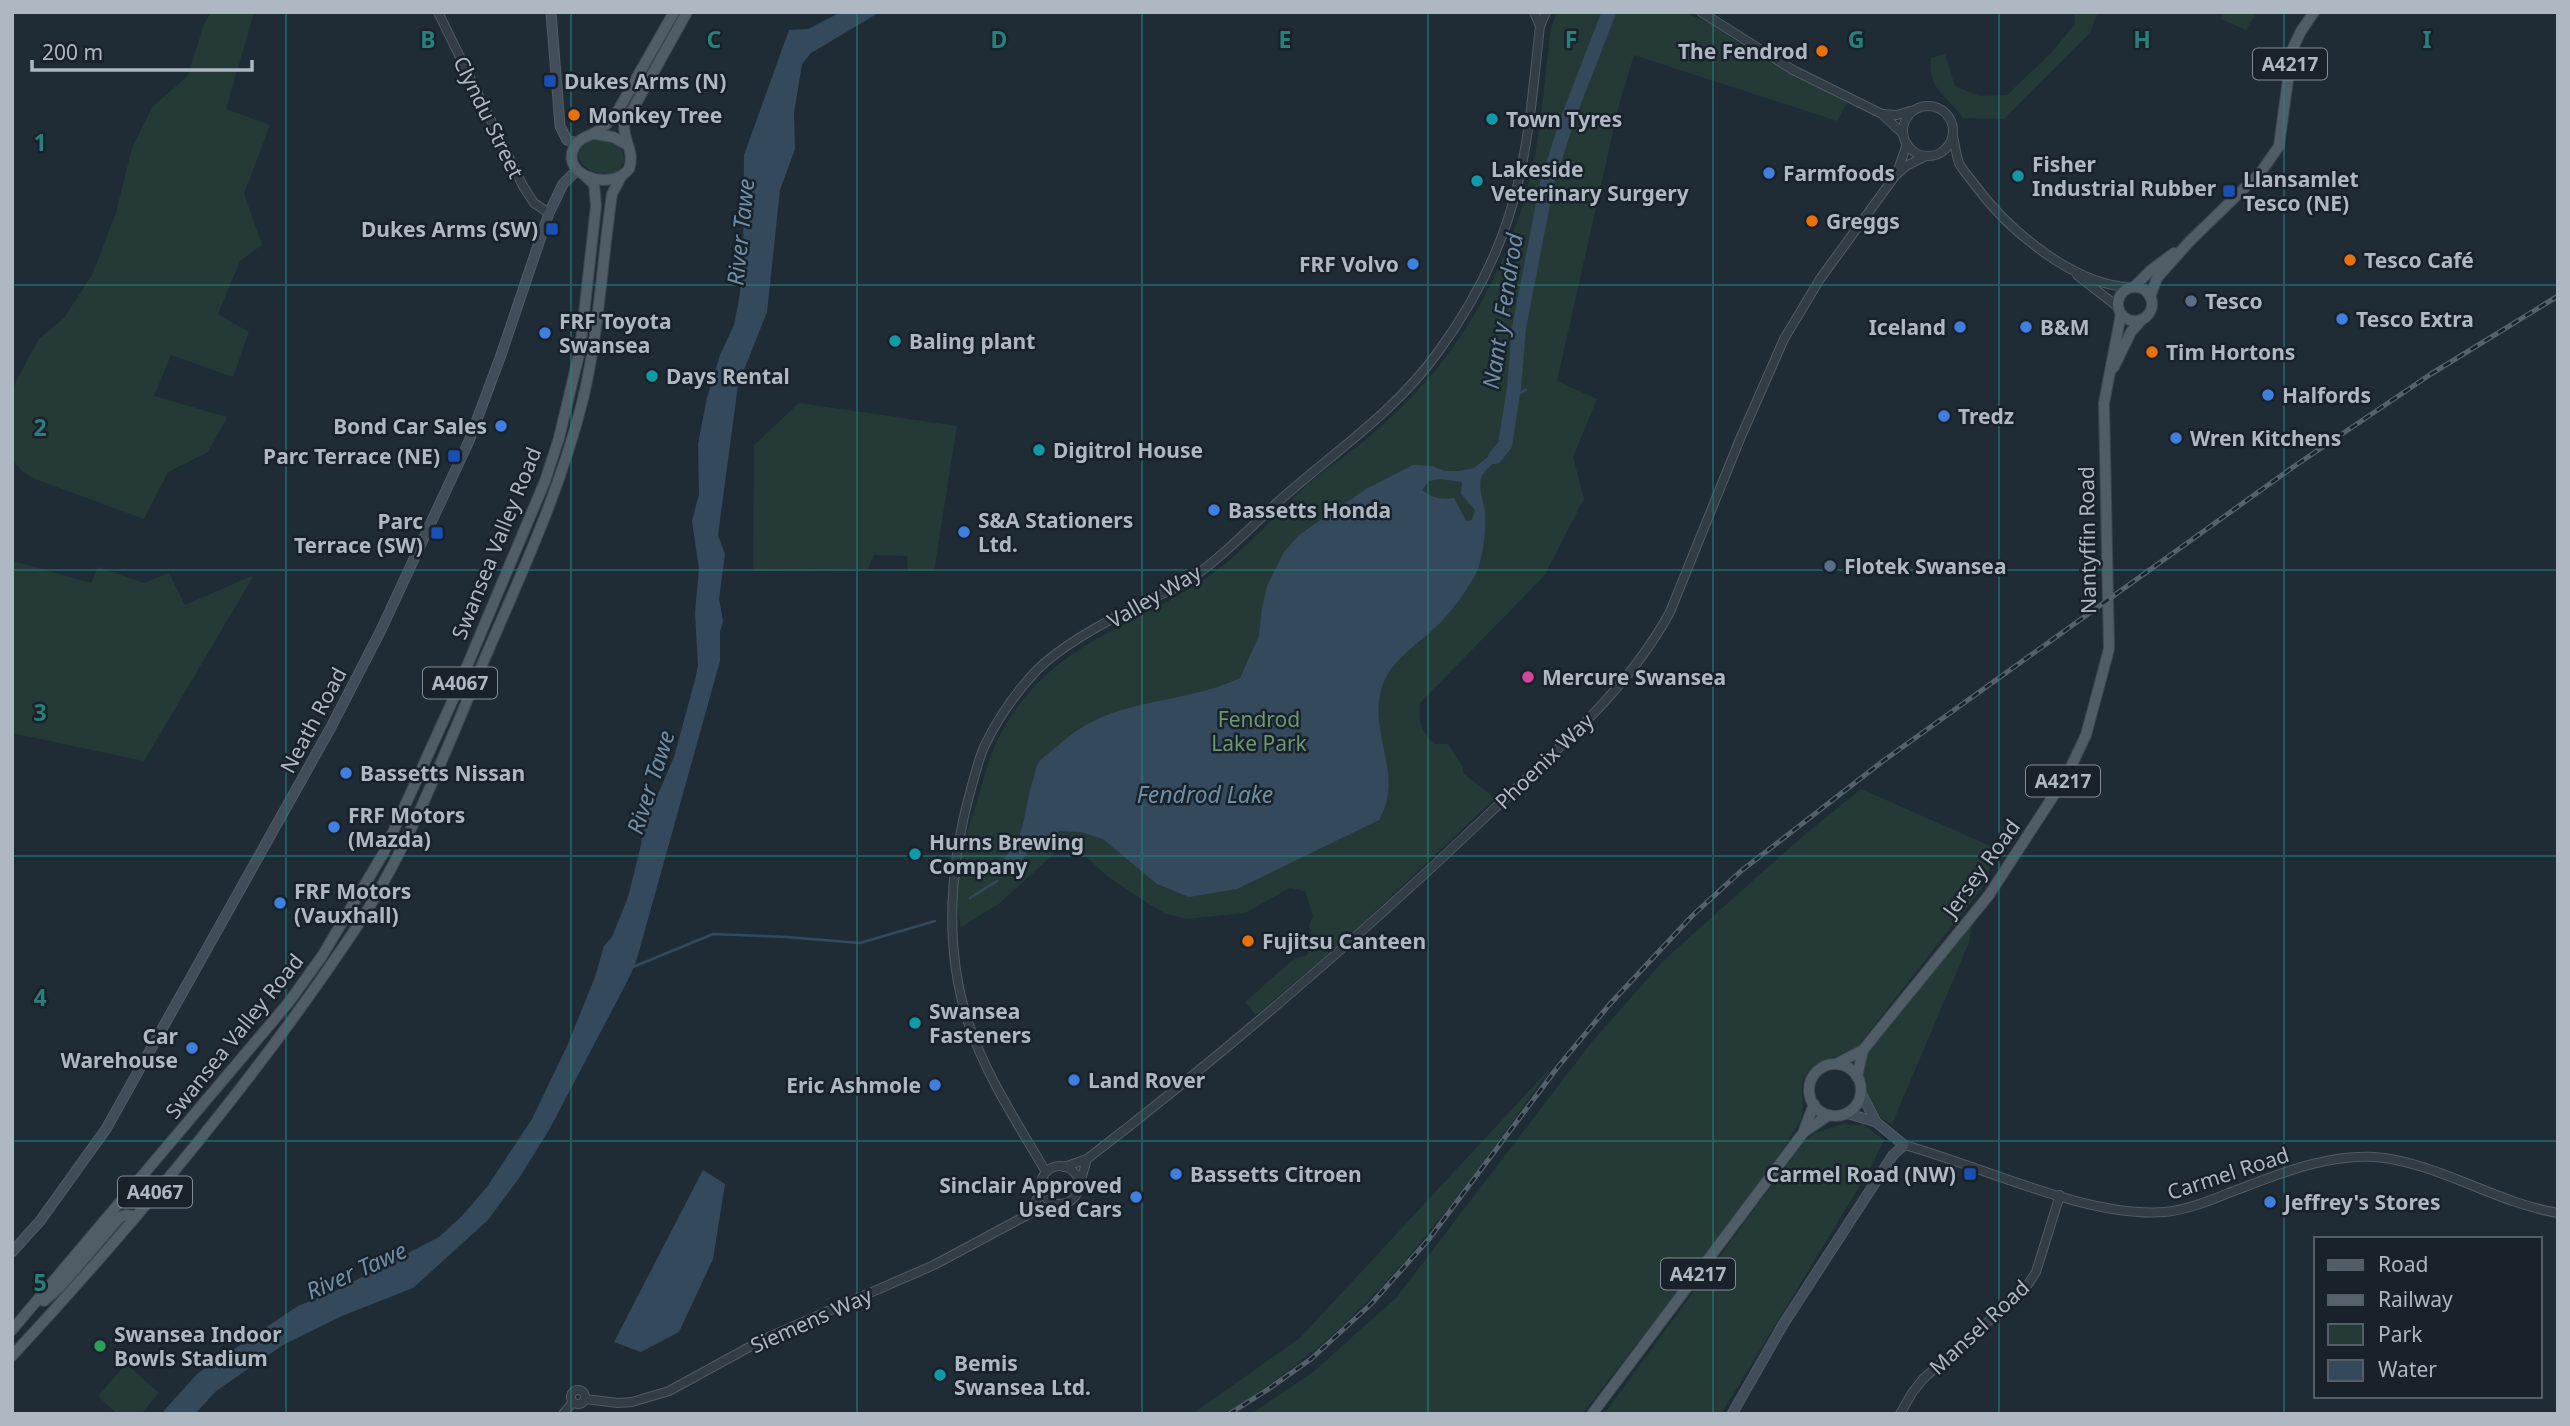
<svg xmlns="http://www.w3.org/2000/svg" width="2570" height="1426" viewBox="0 0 2570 1426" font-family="'Noto Sans',sans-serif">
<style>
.green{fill:#253a37}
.water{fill:#344a5c;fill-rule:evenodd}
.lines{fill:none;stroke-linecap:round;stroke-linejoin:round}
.stream{stroke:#344a5c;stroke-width:2.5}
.river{stroke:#344a5c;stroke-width:14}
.tertiary-casing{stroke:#515b64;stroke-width:10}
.secondary-casing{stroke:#515b64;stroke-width:11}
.primary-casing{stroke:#3d464f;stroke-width:12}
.tertiary{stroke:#333d45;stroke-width:8}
.secondary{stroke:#414d58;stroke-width:9}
.primary{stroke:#515d66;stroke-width:10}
.rail-casing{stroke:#55626c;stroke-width:5}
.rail{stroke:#19222a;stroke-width:2.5;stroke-dasharray:8;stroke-linecap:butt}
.grid{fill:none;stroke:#27807b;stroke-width:2;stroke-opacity:0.55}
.food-dot{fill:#e8710a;stroke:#19222a;stroke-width:2.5}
.transit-dot{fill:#1a4fb4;stroke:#19222a;stroke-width:2.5}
.culture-dot{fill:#0f9aa8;stroke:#19222a;stroke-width:2.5}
.shop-dot{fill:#3f7fe0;stroke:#19222a;stroke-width:2.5}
.service-dot{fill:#5c6f8a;stroke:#19222a;stroke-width:2.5}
.hotel-dot{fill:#d1479c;stroke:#19222a;stroke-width:2.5}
.leisure-dot{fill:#2e9e5b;stroke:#19222a;stroke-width:2.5}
.labels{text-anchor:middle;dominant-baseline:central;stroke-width:5;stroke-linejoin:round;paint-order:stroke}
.shield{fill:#19222a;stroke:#818b95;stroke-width:2}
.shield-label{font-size:19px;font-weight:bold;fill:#adb8c3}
.poi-label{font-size:21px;font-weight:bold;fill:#adb8c3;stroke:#19222a;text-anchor:start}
.street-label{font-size:21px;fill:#adb8c3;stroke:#19222a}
.park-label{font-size:21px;fill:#6e9671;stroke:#19222a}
.water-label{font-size:23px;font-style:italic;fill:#6f8ea6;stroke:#19222a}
.grid-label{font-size:23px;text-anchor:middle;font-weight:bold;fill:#27807b;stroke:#19222a;stroke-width:5;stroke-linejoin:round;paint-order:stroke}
</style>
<rect width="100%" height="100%" fill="#202c35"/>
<g class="green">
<path d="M 211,12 L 254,12 L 226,109 L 270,125 L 244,194 L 262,245 L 240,261 L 218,314 L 249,332 L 233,377 L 171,355 L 154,396 L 227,417 L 208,452 L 168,472 L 144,519 L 35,479 L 22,471 L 12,460 L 12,391 L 18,377 L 39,339 L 64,318 L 92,275 L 116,213 L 132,148 L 152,107 L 188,76 L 204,24 Z"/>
<path d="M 1557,12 L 1684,12 L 1712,25 L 1760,57 L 1847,103 L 1837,121 L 1634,55 L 1619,105 L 1557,381 L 1597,399 L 1573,457 L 1584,499 L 1544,576 L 1420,703 C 1418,722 1421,731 1434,744 L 1448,744 L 1462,766 L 1464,774 L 1495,798 L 1347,938 L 1256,1015 L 1245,1002 L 1295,958 L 1306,956 C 1312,947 1314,937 1309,926 L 1313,916 L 1305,891 L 1290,888 L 1245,913 L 1186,919 L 1166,914 L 1149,904 L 1107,876 L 1082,853 L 1066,850 L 1056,852 L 1000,903 L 961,927 C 952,893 961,845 974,811 C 983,785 987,759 1000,735 C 1052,637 1141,628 1220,568 C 1252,543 1278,512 1307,485 C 1320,473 1335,464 1348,454 C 1381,428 1413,398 1439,366 C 1484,308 1518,237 1533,165 C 1542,120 1545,74 1551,28 Z"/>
<path d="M 2074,12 L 2098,12 L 2090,33 L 2004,119 L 1963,118 C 1948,96 1927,90 1931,58 L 1945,54 L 1955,86 L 1979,96 L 2007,95 L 2051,53 L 2075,24 Z"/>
<path d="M 2223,12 L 2257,12 L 2246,30 L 2221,19 Z"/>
<path d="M 597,140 L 615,143 L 622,149 L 624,162 L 615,174 C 577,177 565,144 597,140 Z"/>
<path d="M 799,403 L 957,426 L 934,571 L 908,571 L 907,556 L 874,555 L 868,569 L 753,571 L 754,445 Z"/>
<path d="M 12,561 L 91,583 L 98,567 L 144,583 L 169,573 L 185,605 L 254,575 L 144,761 L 12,733 Z"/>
<path d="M 1861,789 L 1997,849 L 1981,889 L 1857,1047 C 1843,1056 1818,1060 1810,1069 C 1795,1085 1806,1098 1802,1114 C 1799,1125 1790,1137 1784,1147 C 1721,1239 1650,1326 1582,1414 L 1251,1414 L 1313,1372 L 1396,1298 L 1591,1043 L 1664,960 L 1803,836 Z"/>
<path d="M 1973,922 L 1968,945 L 1892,1124 C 1862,1110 1857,1078 1870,1049 Z"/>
<path d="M 1554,1064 C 1474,1174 1397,1291 1286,1372 C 1267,1386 1246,1404 1224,1413 C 1215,1416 1202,1414 1192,1414 L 1300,1338 Z"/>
<path d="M 1843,1124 L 1864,1125 L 1884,1140 L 1870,1169 L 1721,1414 L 1604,1414 L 1805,1140 L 1817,1132 Z"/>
<path d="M 126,1364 L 159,1393 L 141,1414 L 117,1414 L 98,1396 Z"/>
</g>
<g class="water">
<path d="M 841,12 L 880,12 L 811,53 L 802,64 L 794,113 L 795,149 L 780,190 L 767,312 L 738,385 L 718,535 L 725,554 L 719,599 L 723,621 L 720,632 L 720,661 L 636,962 L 628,980 L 549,1130 L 519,1178 L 488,1220 L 413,1288 L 342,1316 L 283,1345 L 216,1391 L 195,1414 L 161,1414 L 197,1374 L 298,1306 L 335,1291 L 439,1237 L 462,1216 L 487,1187 L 532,1119 L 568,1044 L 595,977 L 604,946 L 612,937 L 628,897 L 641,845 L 647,801 L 659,792 L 674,757 L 695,680 L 698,665 L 695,613 L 699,569 L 692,521 L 699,494 L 698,444 L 707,398 L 720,355 L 734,325 L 739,299 L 743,270 L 744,155 L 789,30 L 808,29 Z"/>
<path d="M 1490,455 L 1496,460 C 1492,465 1485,470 1482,476 C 1477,487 1484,501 1485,513 C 1486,530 1484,549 1479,566 C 1473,583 1453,610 1440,623 C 1417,647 1387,659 1380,695 C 1371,737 1404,777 1379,820 L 1237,889 L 1189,897 L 1157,884 L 1103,839 L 1080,832 L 1059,831 L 1043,838 L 1029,851 L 1009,876 L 998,863 C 1029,840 1022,810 1034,777 C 1035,772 1036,766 1039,762 C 1045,755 1053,750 1060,744 C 1115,695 1177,707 1240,678 L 1259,636 L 1262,608 L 1267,586 L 1284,552 L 1299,535 L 1366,489 L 1413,465 L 1432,466 L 1445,471 L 1459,471 L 1474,468 ZM 1440,479 L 1462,482 L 1461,494 L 1475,510 L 1472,520 L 1466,521 L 1454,498 C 1441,500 1433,498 1422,490 L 1429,481 Z"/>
<path d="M 703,1170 L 725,1184 L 713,1259 L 679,1332 L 641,1352 L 614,1342 Z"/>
</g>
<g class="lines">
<g class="stream">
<path d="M 1513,396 L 1526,390"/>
<path d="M 970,898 L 997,881"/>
<path d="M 633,967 L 713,934 L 787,937 L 860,943 L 935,921"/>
</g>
<path class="river" d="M 1495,457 L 1505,445 L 1514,388 L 1519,328 L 1547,183 L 1568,118 L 1609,12"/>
<defs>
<g id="tertiary">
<path d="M 438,12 L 523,186 L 534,203 L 549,213"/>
<path d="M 1534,12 L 1540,26"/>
<path d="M 1701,12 L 1793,70 L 1882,114 L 1903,134"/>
<circle cx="1928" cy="131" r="25"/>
<path d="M 1882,114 L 1897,115 L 1910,111"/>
<path d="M 1953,136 C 1955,145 1956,155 1959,163 C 1963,171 1970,178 1975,185 C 2007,229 2074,286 2131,287"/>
<path d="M 1898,170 L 1907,144"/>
<path d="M 2077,275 L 2118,307"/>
<path d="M 1904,1145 C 1982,1166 2086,1218 2165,1212 C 2187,1210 2211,1200 2231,1192 C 2277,1175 2325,1154 2375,1157 C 2437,1162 2496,1203 2558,1213"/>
<circle cx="1060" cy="1185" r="19"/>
<path d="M 1064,1167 L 1087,1159 C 1229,1050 1364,933 1494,809 C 1559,747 1627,691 1670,612 L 1740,439 L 1784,339 L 1820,279 L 1895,176 L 1906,166 L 1926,156"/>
<path d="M 1046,1172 C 1018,1124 986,1076 968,1022 C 943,944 950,863 972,785 C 976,772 979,757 985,745 C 998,718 1016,692 1037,670 C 1064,643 1110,619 1145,602 C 1159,595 1175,589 1189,580 C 1222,557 1249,529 1279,501 C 1333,453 1396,411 1438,352 C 1474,303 1503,246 1517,187 C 1530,135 1534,79 1540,26 L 1546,12"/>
<path d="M 1080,1183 L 1087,1159"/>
<path d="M 1031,1213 L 1041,1189"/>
<circle cx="578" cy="1397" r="7"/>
<path d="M 585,1399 L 618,1403 L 632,1402 L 669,1391 L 764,1339 L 934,1265 L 1031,1213 L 1054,1204"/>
<path d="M 563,1414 L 573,1402"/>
<path d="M 1900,1414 L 1912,1393 L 1923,1379 L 2025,1289 L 2036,1272 L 2060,1195"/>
</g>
<g id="secondary">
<path d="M 551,12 L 560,126 L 567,140 L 577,143"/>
<path d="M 1861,1093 L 1876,1122"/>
<path d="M 12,1252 L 40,1221 L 106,1129 L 330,729 L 380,632 L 469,441 L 501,355 L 549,213 L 563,184 L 577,170"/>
<path d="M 1732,1414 L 1784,1323 L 1893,1155 L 1904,1145 L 1876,1122 L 1846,1113"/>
</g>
<g id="primary">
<path d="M 674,12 L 616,114 C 610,121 605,127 596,132 C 590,136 582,137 577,143 C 554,172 609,194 629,169 C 635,152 624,142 624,125 L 687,12"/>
<path d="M 594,134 L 613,137 L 626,144"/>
<path d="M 2135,286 L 2151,270 L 2174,253"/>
<circle cx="2135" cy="304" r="17"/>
<path d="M 2150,297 L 2157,278 L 2189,242 L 2261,172 L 2279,146 L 2292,50 L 2301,31 L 2314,12"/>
<path d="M 2114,367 L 2131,332 L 2142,319"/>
<path d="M 1836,1064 L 1863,1050 L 1989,895 L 2067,775 L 2086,735 L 2109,649 L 2104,403 L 2121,314"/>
<circle cx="1835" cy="1090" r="26"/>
<path d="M 1857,1077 L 1863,1050"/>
<path d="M 1804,1132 L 1829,1115"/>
<path d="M 44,1301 L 60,1287 L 120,1217 L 126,1215 L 135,1216"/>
<path d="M 12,1330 L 289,1002 L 322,956 L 383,854 L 451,704 L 545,481 L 559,438 L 580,350 L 596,206 L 594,184 L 586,177"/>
<path d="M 12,1356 C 136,1222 255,1080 356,928 C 413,841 450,739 491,644 C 526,564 562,484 583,399 C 599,332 602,262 612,194 L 621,177"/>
<path d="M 1592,1414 L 1803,1133 L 1814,1104"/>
</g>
</defs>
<use href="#tertiary" class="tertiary-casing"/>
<use href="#secondary" class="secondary-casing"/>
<use href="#primary" class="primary-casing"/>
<use href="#tertiary" class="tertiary"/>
<use href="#secondary" class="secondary"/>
<use href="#primary" class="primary"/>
<defs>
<path id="rail" d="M 1229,1414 L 1267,1390 L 1311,1359 L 1371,1304 L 1429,1239 L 1557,1068 L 1609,1005 L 1692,916 L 1741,871 L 1883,761 L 2296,465 L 2431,374 L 2558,296"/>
</defs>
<use href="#rail" class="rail-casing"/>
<use href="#rail" class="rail"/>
</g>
<path class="grid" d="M 286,12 L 286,1414M 571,12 L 571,1414M 857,12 L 857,1414M 1142,12 L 1142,1414M 1428,12 L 1428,1414M 1713,12 L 1713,1414M 1999,12 L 1999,1414M 2284,12 L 2284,1414M 12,285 L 2558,285M 12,570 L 2558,570M 12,856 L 2558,856M 12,1141 L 2558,1141"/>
<g class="food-dot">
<circle cx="1822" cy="51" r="7"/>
<circle cx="574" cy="115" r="7"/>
<circle cx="1812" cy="221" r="7"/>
<circle cx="2350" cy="260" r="7"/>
<circle cx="2152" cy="352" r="7"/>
<circle cx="1248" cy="941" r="7"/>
</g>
<g class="transit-dot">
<rect x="543" y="74" width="14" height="14" rx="3.5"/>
<rect x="2222" y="184" width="14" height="14" rx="3.5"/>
<rect x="545" y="222" width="14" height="14" rx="3.5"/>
<rect x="447" y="449" width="14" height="14" rx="3.5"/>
<rect x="430" y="526" width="14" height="14" rx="3.5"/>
<rect x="1963" y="1167" width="14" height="14" rx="3.5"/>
</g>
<g class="culture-dot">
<circle cx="1492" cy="119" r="7"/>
<circle cx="2018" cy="176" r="7"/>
<circle cx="1477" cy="181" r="7"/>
<circle cx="895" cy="341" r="7"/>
<circle cx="652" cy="376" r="7"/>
<circle cx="1039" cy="450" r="7"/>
<circle cx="915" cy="854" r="7"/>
<circle cx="915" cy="1023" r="7"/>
<circle cx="940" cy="1375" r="7"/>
</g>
<g class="shop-dot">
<circle cx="1769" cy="173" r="7"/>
<circle cx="1413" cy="264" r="7"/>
<circle cx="2342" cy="319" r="7"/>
<circle cx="1960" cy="327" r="7"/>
<circle cx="2026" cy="327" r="7"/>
<circle cx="545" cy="333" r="7"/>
<circle cx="2268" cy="395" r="7"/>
<circle cx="1944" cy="416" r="7"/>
<circle cx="501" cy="426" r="7"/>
<circle cx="2176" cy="438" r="7"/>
<circle cx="1214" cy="510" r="7"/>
<circle cx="964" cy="532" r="7"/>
<circle cx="346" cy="773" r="7"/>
<circle cx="334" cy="827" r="7"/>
<circle cx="280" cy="903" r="7"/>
<circle cx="192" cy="1048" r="7"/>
<circle cx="1074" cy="1080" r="7"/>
<circle cx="935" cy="1085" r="7"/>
<circle cx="1176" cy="1174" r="7"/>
<circle cx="1136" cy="1197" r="7"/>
<circle cx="2270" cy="1202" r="7"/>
</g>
<g class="service-dot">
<circle cx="2191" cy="301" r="7"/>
<circle cx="1830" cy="566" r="7"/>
</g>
<circle class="hotel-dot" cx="1528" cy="677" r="7"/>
<circle class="leisure-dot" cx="100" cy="1346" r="7"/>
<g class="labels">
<g class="shield">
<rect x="2253" y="48.5" width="74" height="31" rx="5"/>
<rect x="423" y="667.5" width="74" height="31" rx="5"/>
<rect x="2026" y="765.5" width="74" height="31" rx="5"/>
<rect x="118" y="1176.5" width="74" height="31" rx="5"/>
<rect x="1661" y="1258.5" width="74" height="31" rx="5"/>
</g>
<g class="shield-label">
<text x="2290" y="64">A4217</text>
<text x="460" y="683">A4067</text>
<text x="2063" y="781">A4217</text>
<text x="155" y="1192">A4067</text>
<text x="1698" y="1274">A4217</text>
</g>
<g class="poi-label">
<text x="1808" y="51" text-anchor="end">The Fendrod</text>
<text x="564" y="81">Dukes Arms (N)</text>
<text x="588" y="115">Monkey Tree</text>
<text x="1506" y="119">Town Tyres</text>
<text x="2032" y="164">Fisher<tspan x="2032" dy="24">Industrial Rubber</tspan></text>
<text x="1491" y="169">Lakeside<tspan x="1491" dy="24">Veterinary Surgery</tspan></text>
<text x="1783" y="173">Farmfoods</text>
<text x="2243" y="179">Llansamlet<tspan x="2243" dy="24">Tesco (NE)</tspan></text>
<text x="1826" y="221">Greggs</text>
<text x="538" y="229" text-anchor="end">Dukes Arms (SW)</text>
<text x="2364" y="260">Tesco Café</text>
<text x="1399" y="264" text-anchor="end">FRF Volvo</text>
<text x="2205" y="301">Tesco</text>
<text x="2356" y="319">Tesco Extra</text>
<text x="559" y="321">FRF Toyota<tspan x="559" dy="24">Swansea</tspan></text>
<text x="1946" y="327" text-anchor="end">Iceland</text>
<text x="2040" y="327">B&amp;M</text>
<text x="909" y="341">Baling plant</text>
<text x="2166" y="352">Tim Hortons</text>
<text x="666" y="376">Days Rental</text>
<text x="2282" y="395">Halfords</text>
<text x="1958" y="416">Tredz</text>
<text x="487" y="426" text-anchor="end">Bond Car Sales</text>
<text x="2190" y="438">Wren Kitchens</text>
<text x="1053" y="450">Digitrol House</text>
<text x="440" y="456" text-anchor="end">Parc Terrace (NE)</text>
<text x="1228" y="510">Bassetts Honda</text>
<text x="978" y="520">S&amp;A Stationers<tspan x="978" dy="24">Ltd.</tspan></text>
<text x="423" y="521" text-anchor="end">Parc<tspan x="423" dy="24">Terrace (SW)</tspan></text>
<text x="1844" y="566">Flotek Swansea</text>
<text x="1542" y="677">Mercure Swansea</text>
<text x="360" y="773">Bassetts Nissan</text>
<text x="348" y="815">FRF Motors<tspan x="348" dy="24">(Mazda)</tspan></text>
<text x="929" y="842">Hurns Brewing<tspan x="929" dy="24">Company</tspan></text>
<text x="294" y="891">FRF Motors<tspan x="294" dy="24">(Vauxhall)</tspan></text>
<text x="1262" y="941">Fujitsu Canteen</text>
<text x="929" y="1011">Swansea<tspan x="929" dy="24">Fasteners</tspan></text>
<text x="178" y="1036" text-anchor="end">Car<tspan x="178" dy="24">Warehouse</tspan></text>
<text x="1088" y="1080">Land Rover</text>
<text x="921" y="1085" text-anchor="end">Eric Ashmole</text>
<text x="1190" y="1174">Bassetts Citroen</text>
<text x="1956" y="1174" text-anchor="end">Carmel Road (NW)</text>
<text x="1122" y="1185" text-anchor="end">Sinclair Approved<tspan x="1122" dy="24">Used Cars</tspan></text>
<text x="2284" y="1202">Jeffrey's Stores</text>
<text x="114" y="1334">Swansea Indoor<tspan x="114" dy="24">Bowls Stadium</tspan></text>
<text x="954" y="1363">Bemis<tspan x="954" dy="24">Swansea Ltd.</tspan></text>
</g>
<g class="street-label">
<text transform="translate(489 117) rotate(64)">Clyndu Street</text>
<text transform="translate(2087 540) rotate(-91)">Nantyffin Road</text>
<text transform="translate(496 543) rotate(-68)">Swansea Valley Road</text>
<text transform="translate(1154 596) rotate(-30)">Valley Way</text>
<text transform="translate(313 720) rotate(-62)">Neath Road</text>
<text transform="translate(1544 761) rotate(-44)">Phoenix Way</text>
<text transform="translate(1981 868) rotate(-54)">Jersey Road</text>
<text transform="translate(234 1036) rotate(-51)">Swansea Valley Road</text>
<text transform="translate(2228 1173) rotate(-18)">Carmel Road</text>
<text transform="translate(811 1320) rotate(-24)">Siemens Way</text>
<text transform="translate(1979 1327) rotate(-43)">Mansel Road</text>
</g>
<g class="park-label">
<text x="1259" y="719">Fendrod<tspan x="1259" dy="24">Lake Park</tspan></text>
</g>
<g class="water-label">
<text transform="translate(740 232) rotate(-84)">River Tawe</text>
<text transform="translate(1502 311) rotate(-81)">Nant y Fendrod</text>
<text transform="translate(650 782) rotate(-72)">River Tawe</text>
<text x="1205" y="794">Fendrod Lake</text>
<text transform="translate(356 1270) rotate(-24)">River Tawe</text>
</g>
</g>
<g class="grid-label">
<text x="428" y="48">B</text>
<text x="714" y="48">C</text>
<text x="999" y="48">D</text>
<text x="1285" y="48">E</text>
<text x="1571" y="48">F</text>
<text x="1856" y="48">G</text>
<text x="2142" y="48">H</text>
<text x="2427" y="48">I</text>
<text x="40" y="151">1</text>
<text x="40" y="436">2</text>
<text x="40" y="721">3</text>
<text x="40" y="1006">4</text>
<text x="40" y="1291">5</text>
</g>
<rect width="2570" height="1426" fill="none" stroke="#adb8c3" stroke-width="28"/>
<rect x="2314" y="1237" width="228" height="161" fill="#19222a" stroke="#545e67" stroke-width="2"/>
<rect x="2328" y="1260" width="35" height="10" fill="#515d66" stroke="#545e67" stroke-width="2"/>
<text x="2378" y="1272" font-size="21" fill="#adb8c3">Road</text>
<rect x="2328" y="1295" width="35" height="10" fill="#55626c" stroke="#545e67" stroke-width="2"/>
<text x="2378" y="1307" font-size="21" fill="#adb8c3">Railway</text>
<rect x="2328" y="1324" width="35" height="21" fill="#253a37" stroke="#545e67" stroke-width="2"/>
<text x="2378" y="1342" font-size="21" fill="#adb8c3">Park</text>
<rect x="2328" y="1360" width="35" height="21" fill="#344a5c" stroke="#545e67" stroke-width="2"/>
<text x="2378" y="1377" font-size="21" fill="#adb8c3">Water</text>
<path d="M32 60v10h220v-10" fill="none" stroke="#adb8c3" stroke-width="3.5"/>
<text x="42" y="60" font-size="21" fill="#adb8c3" stroke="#19222a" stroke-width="5" paint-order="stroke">200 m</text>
</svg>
